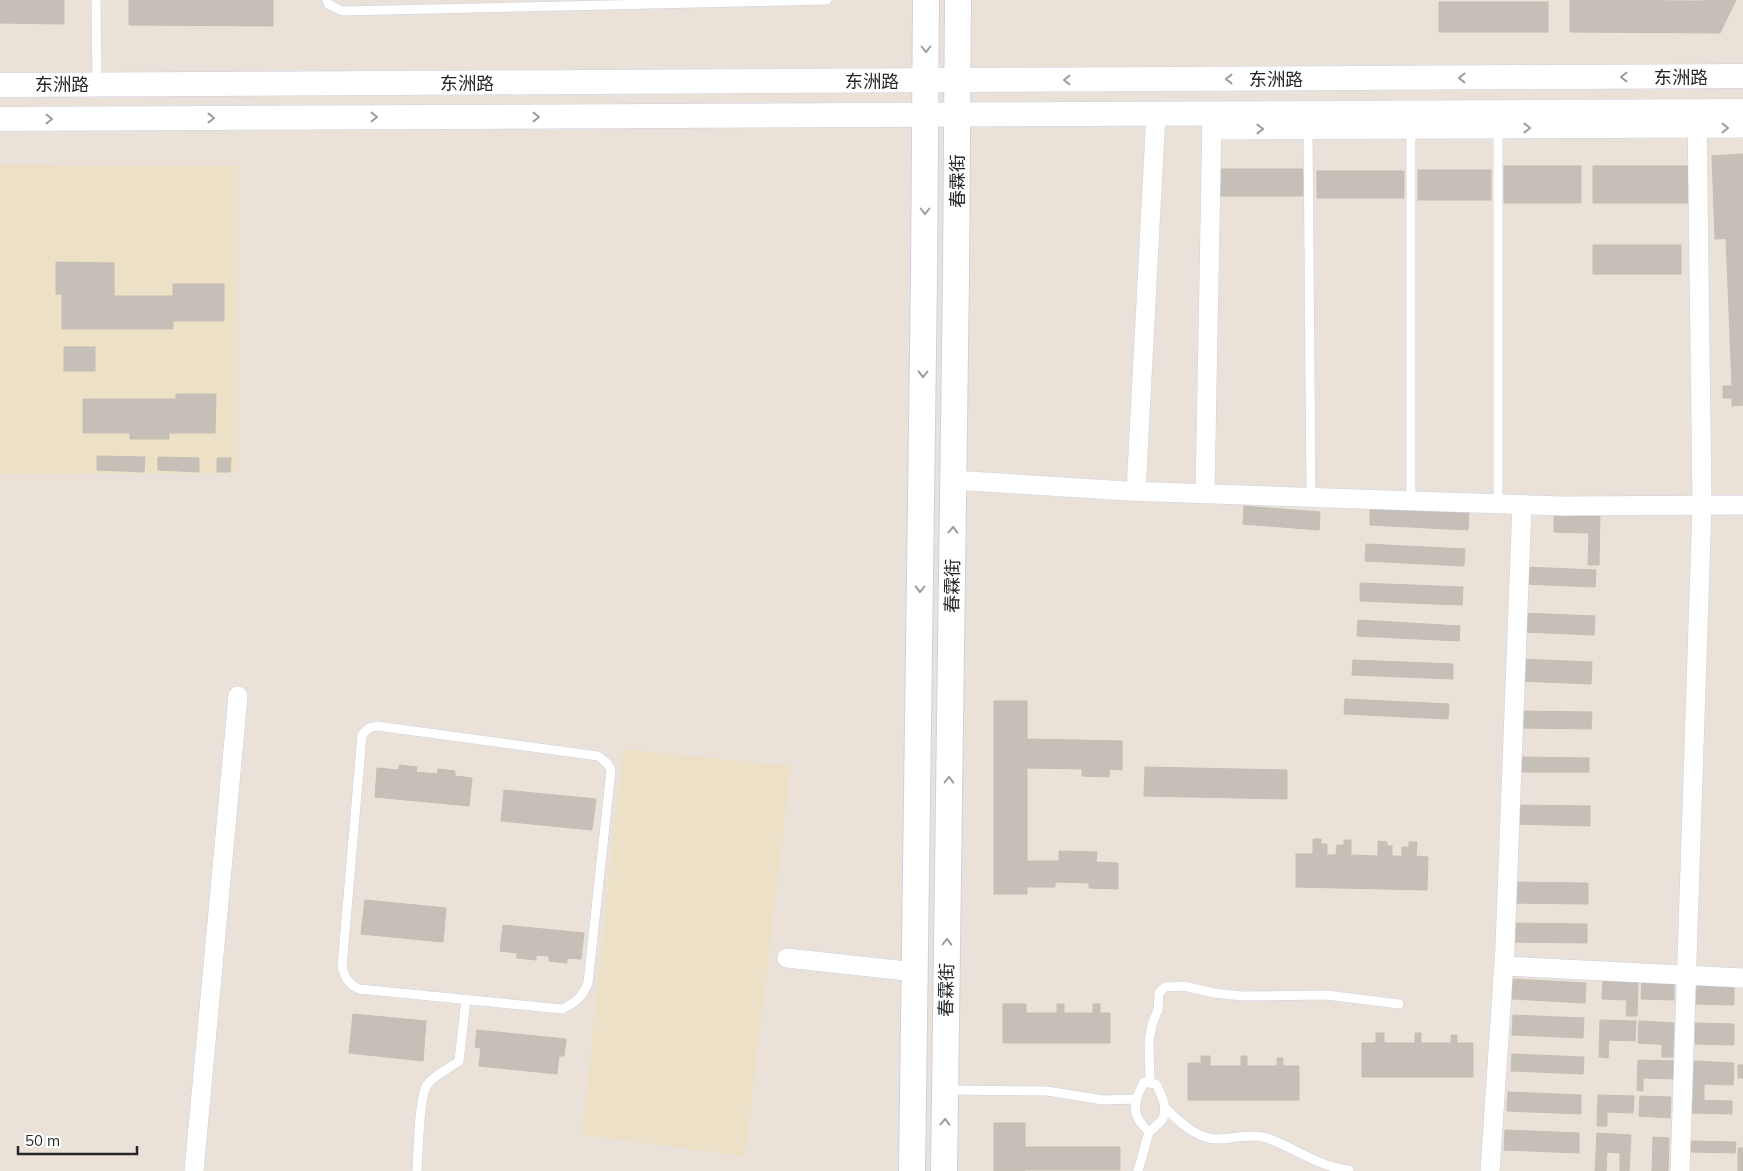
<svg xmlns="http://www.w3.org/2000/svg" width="1743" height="1171" viewBox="0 0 1743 1171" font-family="Mulish,'Noto Sans SC',sans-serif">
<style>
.education{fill:#ece0c7}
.building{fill:#c5bfb8;stroke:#c5beb2}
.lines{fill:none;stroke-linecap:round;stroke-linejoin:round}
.service-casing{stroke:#cdd1e0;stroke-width:10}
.minor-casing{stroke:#cdd1e0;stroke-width:20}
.tertiary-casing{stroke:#cdd1e0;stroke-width:25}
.secondary-casing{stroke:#cdd1e0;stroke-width:28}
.service{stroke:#fff;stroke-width:9}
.minor{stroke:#fff;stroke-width:19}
.tertiary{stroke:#fff;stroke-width:24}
.secondary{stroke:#fff;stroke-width:26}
.oneway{stroke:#9e9e9e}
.labels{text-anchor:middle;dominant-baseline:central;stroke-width:4.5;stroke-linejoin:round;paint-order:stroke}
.street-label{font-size:18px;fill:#272727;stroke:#fff}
</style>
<rect width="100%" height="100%" fill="#eae2d8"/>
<g class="education">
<path d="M 0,165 L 238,166 L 238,473 L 0,474 Z"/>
<path d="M 623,749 L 791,766 L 745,1156 L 582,1135 Z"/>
</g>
<g class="building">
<path d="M 0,0 L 64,0 L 64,24 L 0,23 Z"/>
<path d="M 129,0 L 273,0 L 273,26 L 129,25 Z"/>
<path d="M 1570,0 L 1694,1 L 1736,0 L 1720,33 L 1570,32 Z"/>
<rect x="1439" y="2" width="109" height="30"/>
<path d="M 1743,154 L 1743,238 L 1715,239 L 1712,156 Z"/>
<rect x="1504" y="166" width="77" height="37"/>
<rect x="1593" y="166" width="99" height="37"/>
<rect x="1218" y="169" width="85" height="27"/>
<rect x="1418" y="170" width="73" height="30"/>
<rect x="1317" y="171" width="87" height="27"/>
<path d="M 1726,238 L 1743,238 L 1743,405 L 1732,406 L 1732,398 L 1723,398 L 1723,386 L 1732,386 Z"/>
<rect x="1593" y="245" width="88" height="29"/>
<path d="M 56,262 L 114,263 L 114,296 L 173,296 L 173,284 L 224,284 L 224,321 L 173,321 L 173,329 L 62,329 L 62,294 L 56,294 Z"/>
<rect x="64" y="347" width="31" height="24"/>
<path d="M 176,394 L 216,394 L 215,433 L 169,433 L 169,439 L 130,439 L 130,433 L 83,433 L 83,399 L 176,399 Z"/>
<path d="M 97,456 L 145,457 L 144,472 L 97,470 Z"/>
<path d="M 158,457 L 199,458 L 199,472 L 158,470 Z"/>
<path d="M 217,458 L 231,458 L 230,472 L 217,472 Z"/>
<path d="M 1244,506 L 1320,512 L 1319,530 L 1243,524 Z"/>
<path d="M 1370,507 L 1469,512 L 1468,530 L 1370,525 Z"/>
<path d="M 1554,509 L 1600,510 L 1599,565 L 1588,565 L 1589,533 L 1554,532 Z"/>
<path d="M 1366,544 L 1465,549 L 1464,566 L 1365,561 Z"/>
<path d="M 1524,567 L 1596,570 L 1595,587 L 1523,584 Z"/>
<path d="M 1360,583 L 1463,587 L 1462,605 L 1360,601 Z"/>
<path d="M 1523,613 L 1595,616 L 1594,635 L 1522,632 Z"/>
<path d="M 1358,620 L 1460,626 L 1459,641 L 1357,636 Z"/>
<path d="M 1519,659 L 1592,662 L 1591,684 L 1518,681 Z"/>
<path d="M 1353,660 L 1453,664 L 1453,679 L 1352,675 Z"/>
<path d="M 1345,699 L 1449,704 L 1448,719 L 1344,714 Z"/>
<rect x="994" y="701" width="33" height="193"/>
<path d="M 1517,711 L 1592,712 L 1591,729 L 1517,728 Z"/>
<path d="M 1027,739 L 1122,741 L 1122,770 L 1110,769 L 1109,777 L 1082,776 L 1082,769 L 1027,768 Z"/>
<path d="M 1519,757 L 1589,758 L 1589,772 L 1519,772 Z"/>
<path d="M 399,765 L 417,767 L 416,772 L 437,774 L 438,769 L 455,771 L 455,776 L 472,778 L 469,806 L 375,797 L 377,768 L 399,770 Z"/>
<path d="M 1145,767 L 1287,770 L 1287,799 L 1144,796 Z"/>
<path d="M 504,790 L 596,799 L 592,830 L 501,821 Z"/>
<path d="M 1514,805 L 1590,806 L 1590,826 L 1514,824 Z"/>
<path d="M 1313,839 L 1321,839 L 1321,844 L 1327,844 L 1327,855 L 1336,855 L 1337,845 L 1344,845 L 1344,840 L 1351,840 L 1351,855 L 1378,856 L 1378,841 L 1387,842 L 1387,846 L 1392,846 L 1392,856 L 1402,856 L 1402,847 L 1409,847 L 1409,842 L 1417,842 L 1416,856 L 1428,857 L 1427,890 L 1296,887 L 1296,854 L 1313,854 Z"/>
<path d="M 1059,851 L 1097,852 L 1096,862 L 1118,863 L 1118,889 L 1089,888 L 1089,883 L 1055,882 L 1055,887 L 1027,887 L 1027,861 L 1059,861 Z"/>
<path d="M 1512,882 L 1588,883 L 1588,904 L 1512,903 Z"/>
<path d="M 365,900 L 446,908 L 443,942 L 361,934 Z"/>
<path d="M 1511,923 L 1587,924 L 1587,943 L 1511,942 Z"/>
<path d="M 503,925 L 584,933 L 581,959 L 567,958 L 567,963 L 549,961 L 549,956 L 536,955 L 536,960 L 517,958 L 517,953 L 500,951 Z"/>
<path d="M 1513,979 L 1586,983 L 1585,1003 L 1512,999 Z"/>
<path d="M 1603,981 L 1638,982 L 1637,1016 L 1626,1016 L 1627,1000 L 1602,999 Z"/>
<path d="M 1642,983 L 1674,984 L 1674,1000 L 1641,999 Z"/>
<path d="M 1697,984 L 1734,986 L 1734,1005 L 1696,1004 Z"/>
<path d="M 1003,1004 L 1026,1004 L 1026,1013 L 1057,1013 L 1057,1004 L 1064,1004 L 1064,1013 L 1093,1013 L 1093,1004 L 1100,1004 L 1100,1013 L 1110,1013 L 1110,1043 L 1003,1043 Z"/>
<path d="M 353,1014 L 426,1021 L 423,1061 L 349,1053 Z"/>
<path d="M 1513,1015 L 1584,1018 L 1583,1038 L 1512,1035 Z"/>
<path d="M 1600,1020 L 1636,1021 L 1635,1041 L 1609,1040 L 1608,1058 L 1599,1057 Z"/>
<path d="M 1639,1021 L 1674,1023 L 1673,1045 L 1638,1043 Z"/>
<path d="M 1695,1023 L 1734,1024 L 1734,1045 L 1695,1044 Z"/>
<path d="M 477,1030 L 566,1039 L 564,1056 L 559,1056 L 557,1074 L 479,1066 L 481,1048 L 475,1047 Z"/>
<path d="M 1376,1033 L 1384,1033 L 1384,1043 L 1415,1043 L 1415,1033 L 1421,1033 L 1421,1043 L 1451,1043 L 1451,1035 L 1457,1035 L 1457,1043 L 1473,1043 L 1473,1077 L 1362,1077 L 1362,1043 L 1376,1043 Z"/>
<path d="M 1662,1044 L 1673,1045 L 1673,1057 L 1662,1057 Z"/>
<path d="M 1512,1054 L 1584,1057 L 1583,1074 L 1511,1071 Z"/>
<path d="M 1201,1056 L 1210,1056 L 1210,1066 L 1241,1066 L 1241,1056 L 1247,1056 L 1247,1066 L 1277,1066 L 1277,1058 L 1283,1058 L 1283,1066 L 1299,1066 L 1299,1100 L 1188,1100 L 1188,1063 L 1201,1063 Z"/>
<path d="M 1638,1060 L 1674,1061 L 1674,1079 L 1643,1078 L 1643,1091 L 1637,1090 Z"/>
<path d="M 1694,1061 L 1734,1063 L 1733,1085 L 1704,1084 L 1704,1100 L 1693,1100 Z"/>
<rect x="1738" y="1065" width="5" height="13"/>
<path d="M 1508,1092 L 1581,1095 L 1581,1114 L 1507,1111 Z"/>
<path d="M 1598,1095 L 1634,1096 L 1633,1113 L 1607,1112 L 1607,1126 L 1597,1126 Z"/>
<path d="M 1640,1096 L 1671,1097 L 1670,1118 L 1639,1116 Z"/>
<path d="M 1693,1100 L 1732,1101 L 1732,1114 L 1692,1113 Z"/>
<rect x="994" y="1123" width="31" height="48"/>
<path d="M 1505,1130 L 1579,1133 L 1579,1153 L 1504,1150 Z"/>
<path d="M 1597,1133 L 1631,1135 L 1629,1171 L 1620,1171 L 1620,1153 L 1607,1152 L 1606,1171 L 1595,1171 Z"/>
<path d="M 1653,1137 L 1669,1138 L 1668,1171 L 1652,1171 Z"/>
<path d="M 1691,1141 L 1736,1142 L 1735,1153 L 1691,1152 Z"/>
<rect x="1025" y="1147" width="95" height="23"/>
<rect x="1738" y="1148" width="5" height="23"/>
</g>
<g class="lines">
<defs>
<g id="service">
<path d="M 96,0 L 97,84"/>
<path d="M 327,0 L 328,4 L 342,11 L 827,0"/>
<path d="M 1498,128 L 1498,504"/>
<path d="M 1308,129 L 1311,497"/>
<path d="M 1411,501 L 1411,129"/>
<path d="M 377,726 L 598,756 L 607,763 L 611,770 L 588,983 C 582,997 577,1002 562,1009 L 359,989 C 348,984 345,977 342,967 L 362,735 L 369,728 Z"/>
<path d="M 1144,1082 L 1156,1084 C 1161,1094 1169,1108 1162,1120 C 1159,1124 1153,1128 1149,1132 C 1130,1114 1133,1103 1144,1082 Z"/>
<path d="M 1150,1083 L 1149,1042 L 1152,1024 L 1158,1010 L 1159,993 L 1165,987 L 1184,986 L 1214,993 L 1242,996 L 1327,995 L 1399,1004"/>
<path d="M 948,1090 L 1047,1091 L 1103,1100 L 1136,1099"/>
<path d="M 1165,1108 C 1179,1121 1196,1139 1217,1139 C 1233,1139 1250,1133 1267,1138 C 1295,1148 1319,1167 1349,1170"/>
<path d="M 417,1171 C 418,1154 419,1096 427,1085 C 435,1074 449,1069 459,1061 L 466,999"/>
<path d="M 1138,1171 L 1149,1132"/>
</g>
<g id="minor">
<path d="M 1211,130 L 1743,128"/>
<path d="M 953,480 L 1127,491 L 1561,506 L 1743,505"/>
<path d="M 1136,491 L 1156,113"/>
<path d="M 1205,494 L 1212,117"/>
<path d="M 787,958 L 915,972"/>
<path d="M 1504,966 L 1743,978"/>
<path d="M 194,1171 L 238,696"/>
<path d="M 1490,1171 L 1505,947 L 1522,505"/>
<path d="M 1680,1171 L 1702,505 L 1697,111"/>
</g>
<g id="tertiary">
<path d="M 0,85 L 1743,76"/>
<path d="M 0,119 L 1743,111"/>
</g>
<g id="secondary">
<path d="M 912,1171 L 924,276 L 926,0"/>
<path d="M 944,1171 L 956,276 L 958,0"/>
</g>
</defs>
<use href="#service" class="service-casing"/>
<use href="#minor" class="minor-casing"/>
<use href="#tertiary" class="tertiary-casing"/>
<use href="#secondary" class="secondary-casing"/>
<use href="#service" class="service"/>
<use href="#minor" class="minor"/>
<use href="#tertiary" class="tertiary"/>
<use href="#secondary" class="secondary"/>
</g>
<defs><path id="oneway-chevron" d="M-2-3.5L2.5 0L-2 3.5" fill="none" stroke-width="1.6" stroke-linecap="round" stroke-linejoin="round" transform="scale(1.25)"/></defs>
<g class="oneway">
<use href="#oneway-chevron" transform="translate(926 49) rotate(90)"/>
<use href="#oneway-chevron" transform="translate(1624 77) rotate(180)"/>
<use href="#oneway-chevron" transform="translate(1462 78) rotate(180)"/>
<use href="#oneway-chevron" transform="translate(1229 79) rotate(180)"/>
<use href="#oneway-chevron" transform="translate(1067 80) rotate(180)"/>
<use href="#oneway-chevron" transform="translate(374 117)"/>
<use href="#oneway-chevron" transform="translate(536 117)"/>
<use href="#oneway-chevron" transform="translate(211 118)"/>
<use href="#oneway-chevron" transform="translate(49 119)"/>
<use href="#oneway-chevron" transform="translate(1527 128)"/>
<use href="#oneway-chevron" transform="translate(1725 128)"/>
<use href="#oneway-chevron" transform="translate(1260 129)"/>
<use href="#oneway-chevron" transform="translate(925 211) rotate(90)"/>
<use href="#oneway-chevron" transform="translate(923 374) rotate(91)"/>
<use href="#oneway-chevron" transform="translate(953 530) rotate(-89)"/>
<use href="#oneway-chevron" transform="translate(920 589) rotate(91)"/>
<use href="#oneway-chevron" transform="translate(949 780) rotate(-89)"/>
<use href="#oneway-chevron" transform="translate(947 942) rotate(-89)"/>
<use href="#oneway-chevron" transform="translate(945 1122) rotate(-89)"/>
</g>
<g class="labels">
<g class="street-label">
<text x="1681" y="77">东洲路</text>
<text x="1276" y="79">东洲路</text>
<text x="872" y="81">东洲路</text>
<text x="467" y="83">东洲路</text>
<text x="62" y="84">东洲路</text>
<text transform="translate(957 181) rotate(-90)">春霖街</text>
<text transform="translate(952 586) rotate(-89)">春霖街</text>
<text transform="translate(946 990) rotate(-89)">春霖街</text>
</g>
</g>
<path d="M18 1146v8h119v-8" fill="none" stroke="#272727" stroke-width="2.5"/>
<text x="25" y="1146" font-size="15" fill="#272727" stroke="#ffffff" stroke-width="4" paint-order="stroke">50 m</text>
</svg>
